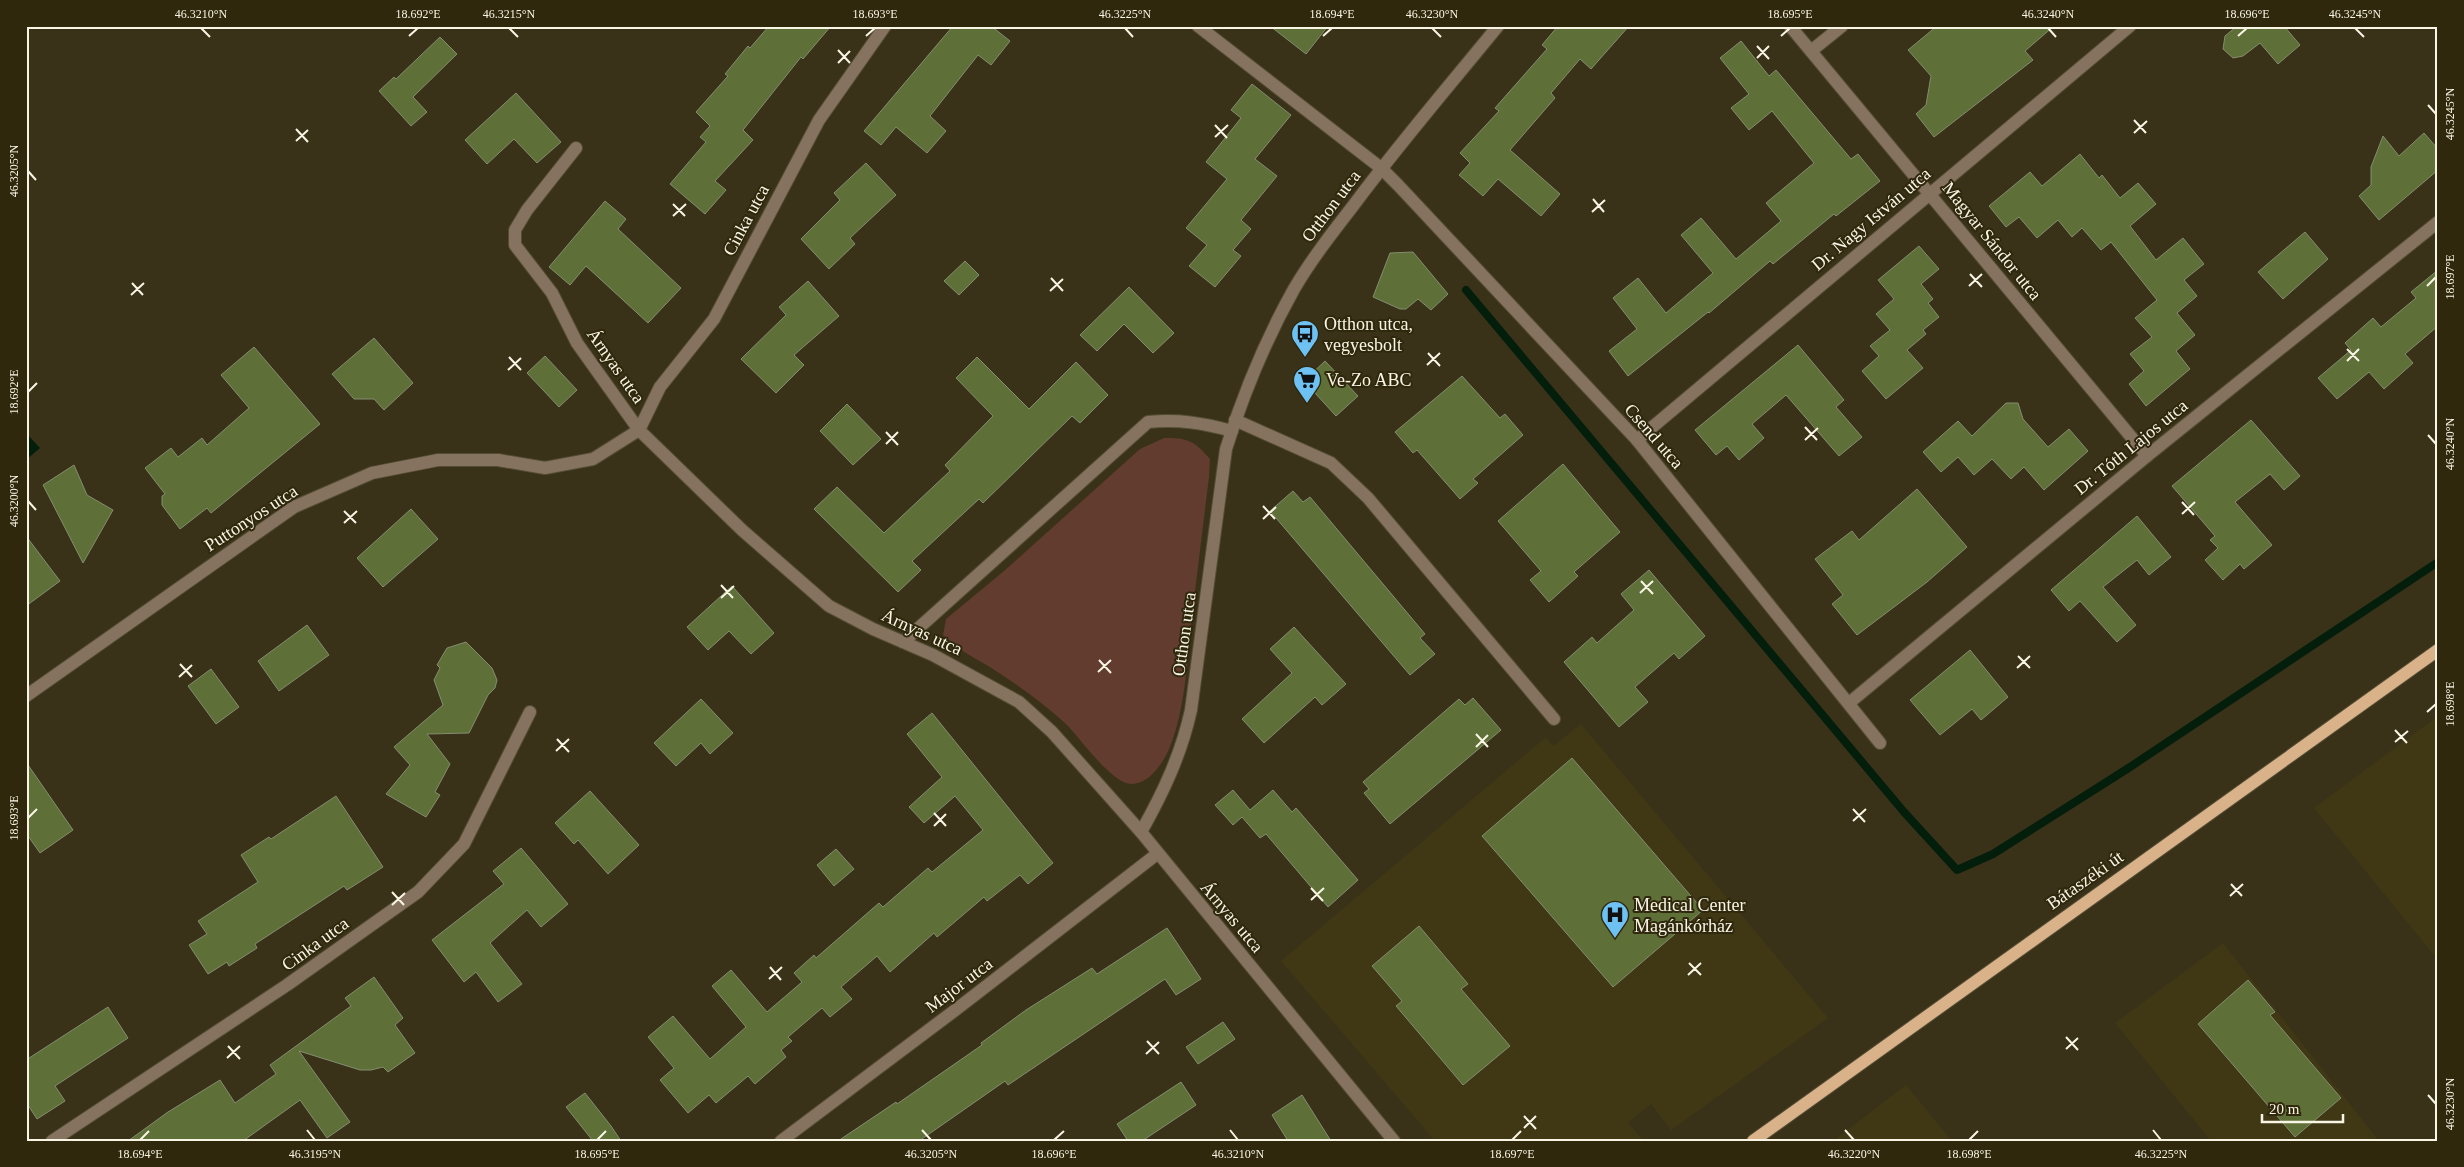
<svg xmlns="http://www.w3.org/2000/svg" width="2464" height="1167" viewBox="0 0 2464 1167" font-family="'Times New Roman',serif">
<style>
.built{fill:#403715}
.green{fill:#623c2f}
.water{fill:#031e0b}
.lines{fill:none;stroke-linecap:round;stroke-linejoin:round}
.stream{stroke:#031e0b;stroke-width:8}
.building{fill:#5e7038;stroke:#838d70}
.street-casing{stroke:#544d35;stroke-width:14}
.primary-casing{stroke:#544d35;stroke-width:14}
.street{stroke:#86735f;stroke-width:12}
.primary{stroke:#d9b28a;stroke-width:12}
.ticks{fill:none;stroke:#f9f5e5;stroke-width:2}
.labels{text-anchor:middle;dominant-baseline:central;stroke-width:4;stroke-linejoin:round;paint-order:stroke}
.street-label{font-size:18px;fill:#f9f5e5;stroke:#2f280d}
.poi-label{font-size:18px;fill:#f9f5e5;stroke:#2f280d;text-anchor:start}
.neatline{fill:none;stroke:#f9f5e5;stroke-width:2}
.ticks-label{font-size:12px;text-anchor:middle;fill:#f9f5e5}
</style>
<rect width="100%" height="100%" fill="#393218"/>
<g class="built">
<path d="M 2438,716 L 2438,960 L 2314,808 Z"/>
<path d="M 1581,724 L 1828,1018 L 1671,1130 L 1651,1104 L 1628,1123 L 1644,1141 L 1435,1141 L 1281,961 L 1546,737 L 1553,746 Z"/>
<path d="M 2223,943 L 2379,1141 L 2211,1141 L 2115,1023 Z"/>
<path d="M 1906,1085 L 1952,1141 L 1833,1141 Z"/>
</g>
<path class="green" d="M 1164,438 C 1187,438 1194,440 1210,459 L 1209,477 C 1203,526 1197,575 1191,624 C 1187,664 1185,709 1170,747 C 1163,763 1150,784 1131,784 C 1113,784 1081,740 1068,726 C 1045,704 1019,686 993,669 C 974,657 959,651 943,635 L 946,619 L 1004,571 L 1140,449 Z"/>
<path class="water" d="M 26,433 L 40,448 L 26,460 Z"/>
<g class="lines">
<path class="stream" d="M 1466,290 L 1904,812 L 1957,870 L 1993,854 L 2127,769 L 2438,562"/>
</g>
<g class="building">
<path d="M 769,26 L 831,26 L 803,59 L 801,57 L 743,130 L 753,140 L 715,181 L 726,190 L 705,214 L 670,184 L 706,142 L 700,137 L 710,126 L 696,112 L 728,76 L 725,74 L 748,46 L 750,48 Z"/>
<path d="M 953,26 L 991,26 L 1010,41 L 991,65 L 978,55 L 930,116 L 946,131 L 927,153 L 896,127 L 881,145 L 864,131 Z"/>
<path d="M 1270,26 L 1328,26 L 1306,54 Z"/>
<path d="M 1558,26 L 1629,26 L 1591,69 L 1580,59 L 1551,93 L 1555,98 L 1510,150 L 1560,194 L 1541,216 L 1498,179 L 1483,196 L 1459,175 L 1470,163 L 1460,153 L 1499,111 L 1495,108 L 1547,49 L 1542,45 Z"/>
<path d="M 1937,26 L 2054,26 L 2025,51 L 2033,60 L 1934,137 L 1916,114 L 1926,105 L 1931,76 L 1908,50 Z"/>
<path d="M 2237,26 L 2284,26 L 2300,45 L 2278,64 L 2260,43 L 2243,56 L 2233,58 L 2223,49 L 2225,36 Z"/>
<path d="M 440,37 L 457,54 L 413,97 L 427,112 L 411,126 L 379,91 L 394,77 L 396,79 Z"/>
<path d="M 1741,41 L 1769,76 L 1776,70 L 1851,159 L 1858,154 L 1880,181 L 1836,216 L 1834,214 L 1773,264 L 1770,261 L 1709,313 L 1708,312 L 1628,376 L 1609,351 L 1637,329 L 1613,298 L 1638,278 L 1666,313 L 1713,273 L 1681,235 L 1701,218 L 1736,259 L 1781,221 L 1766,203 L 1814,163 L 1772,111 L 1749,130 L 1731,108 L 1749,94 L 1720,58 Z"/>
<path d="M 1252,84 L 1291,115 L 1255,159 L 1277,176 L 1241,220 L 1251,229 L 1233,250 L 1241,256 L 1215,287 L 1189,266 L 1207,245 L 1186,228 L 1227,179 L 1206,162 L 1241,118 L 1231,110 Z"/>
<path d="M 516,93 L 561,142 L 537,163 L 514,139 L 487,164 L 465,140 Z"/>
<path d="M 2424,133 L 2438,149 L 2438,170 L 2379,220 L 2359,196 L 2371,185 L 2371,167 L 2383,136 L 2399,156 Z"/>
<path d="M 2080,154 L 2099,178 L 2102,175 L 2120,198 L 2138,183 L 2156,204 L 2130,226 L 2156,260 L 2183,238 L 2204,264 L 2184,280 L 2197,296 L 2177,313 L 2195,335 L 2176,351 L 2190,369 L 2146,406 L 2129,384 L 2144,371 L 2130,354 L 2152,337 L 2135,318 L 2157,300 L 2111,242 L 2101,250 L 2082,228 L 2072,237 L 2058,220 L 2037,238 L 2019,217 L 2006,227 L 1989,206 L 2030,172 L 2042,186 Z"/>
<path d="M 866,163 L 896,195 L 850,238 L 855,244 L 829,269 L 801,239 L 840,200 L 834,193 Z"/>
<path d="M 605,201 L 626,219 L 618,229 L 681,288 L 648,323 L 586,266 L 570,285 L 549,267 Z"/>
<path d="M 2305,232 L 2328,259 L 2283,299 L 2258,272 Z"/>
<path d="M 1919,246 L 1939,269 L 1921,284 L 1933,299 L 1928,303 L 1939,317 L 1923,330 L 1926,334 L 1907,350 L 1923,368 L 1886,399 L 1862,371 L 1879,356 L 1870,346 L 1890,330 L 1876,314 L 1894,299 L 1878,280 Z"/>
<path d="M 1413,252 L 1448,294 L 1431,310 L 1418,299 L 1406,309 L 1400,309 L 1373,297 L 1390,253 Z"/>
<path d="M 965,261 L 979,275 L 959,295 L 944,281 Z"/>
<path d="M 2438,270 L 2438,326 L 2405,354 L 2413,363 L 2384,389 L 2369,372 L 2337,399 L 2318,378 L 2351,350 L 2345,343 L 2373,318 L 2381,327 L 2416,298 L 2411,292 Z"/>
<path d="M 808,281 L 839,316 L 794,355 L 804,365 L 776,393 L 741,359 L 786,315 L 779,307 Z"/>
<path d="M 1129,287 L 1174,333 L 1153,353 L 1124,324 L 1097,351 L 1080,335 Z"/>
<path d="M 374,338 L 413,383 L 384,410 L 374,399 L 354,399 L 332,374 Z"/>
<path d="M 1798,345 L 1844,400 L 1836,407 L 1862,437 L 1839,456 L 1786,395 L 1752,424 L 1764,438 L 1739,460 L 1727,446 L 1716,455 L 1695,430 Z"/>
<path d="M 254,347 L 320,424 L 211,513 L 207,508 L 180,529 L 162,505 L 162,496 L 165,494 L 145,468 L 171,448 L 178,457 L 202,438 L 207,445 L 249,408 L 221,375 Z"/>
<path d="M 545,356 L 577,390 L 559,407 L 527,373 Z"/>
<path d="M 977,357 L 1029,409 L 1076,362 L 1108,395 L 1080,423 L 1072,416 L 983,503 L 979,499 L 912,561 L 921,570 L 898,592 L 814,509 L 837,487 L 884,533 L 950,471 L 945,465 L 993,416 L 956,378 Z"/>
<path d="M 1325,361 L 1358,396 L 1336,416 L 1304,381 Z"/>
<path d="M 1462,376 L 1500,418 L 1505,414 L 1523,435 L 1473,479 L 1478,483 L 1460,499 L 1417,450 L 1413,453 L 1395,432 Z"/>
<path d="M 2006,403 L 2018,403 L 2023,419 L 2048,447 L 2069,429 L 2088,451 L 2044,490 L 2024,467 L 2011,479 L 1992,459 L 1974,475 L 1958,457 L 1941,472 L 1923,452 L 1958,421 L 1972,436 Z"/>
<path d="M 847,404 L 881,439 L 853,465 L 820,431 Z"/>
<path d="M 2251,420 L 2300,476 L 2284,490 L 2270,474 L 2235,502 L 2272,545 L 2244,569 L 2240,564 L 2223,580 L 2205,560 L 2218,548 L 2210,540 L 2215,536 L 2172,486 Z"/>
<path d="M 1563,464 L 1620,532 L 1574,572 L 1578,576 L 1549,602 L 1530,580 L 1541,571 L 1498,521 Z"/>
<path d="M 74,465 L 87,495 L 113,510 L 83,563 L 43,485 Z"/>
<path d="M 1917,489 L 1967,547 L 1927,582 L 1857,635 L 1832,604 L 1843,595 L 1815,559 L 1852,531 L 1859,540 Z"/>
<path d="M 1293,491 L 1303,502 L 1310,497 L 1425,634 L 1420,638 L 1435,654 L 1410,675 L 1270,511 Z"/>
<path d="M 411,509 L 438,539 L 383,587 L 357,558 Z"/>
<path d="M 2137,516 L 2171,557 L 2149,575 L 2137,560 L 2103,587 L 2136,625 L 2117,642 L 2080,601 L 2069,611 L 2051,590 Z"/>
<path d="M 26,536 L 60,581 L 26,606 Z"/>
<path d="M 1649,570 L 1705,636 L 1679,659 L 1674,653 L 1635,687 L 1648,702 L 1619,727 L 1564,662 L 1592,637 L 1597,643 L 1634,610 L 1621,594 Z"/>
<path d="M 732,586 L 774,633 L 751,654 L 729,631 L 708,650 L 687,627 Z"/>
<path d="M 307,625 L 329,655 L 279,691 L 258,661 Z"/>
<path d="M 1294,627 L 1346,684 L 1322,705 L 1315,697 L 1264,743 L 1242,719 L 1292,673 L 1270,649 Z"/>
<path d="M 466,642 L 492,668 L 497,680 L 495,688 L 488,695 L 469,733 L 427,734 L 450,764 L 435,792 L 440,795 L 426,817 L 386,794 L 410,765 L 394,747 L 443,705 L 434,680 L 440,668 L 437,665 L 447,648 Z"/>
<path d="M 1970,650 L 2008,697 L 1981,720 L 1972,709 L 1940,735 L 1910,700 Z"/>
<path d="M 211,669 L 239,707 L 216,724 L 188,686 Z"/>
<path d="M 1473,698 L 1501,730 L 1390,824 L 1364,793 L 1369,789 L 1363,782 L 1459,699 L 1465,705 Z"/>
<path d="M 701,699 L 733,733 L 710,754 L 701,743 L 676,766 L 654,743 Z"/>
<path d="M 932,713 L 1053,863 L 1028,884 L 1020,875 L 987,901 L 984,897 L 937,937 L 934,933 L 890,972 L 877,956 L 841,987 L 852,999 L 830,1017 L 822,1008 L 788,1037 L 792,1041 L 781,1050 L 786,1057 L 755,1084 L 748,1076 L 716,1103 L 709,1095 L 688,1113 L 660,1080 L 674,1068 L 648,1037 L 673,1016 L 710,1059 L 746,1027 L 712,986 L 731,970 L 767,1012 L 802,982 L 794,973 L 814,955 L 816,958 L 879,903 L 883,907 L 928,868 L 932,872 L 983,830 L 955,796 L 924,823 L 909,807 L 942,777 L 907,734 Z"/>
<path d="M 1572,758 L 1703,910 L 1613,987 L 1482,836 Z"/>
<path d="M 26,762 L 73,830 L 40,853 L 26,833 Z"/>
<path d="M 1233,790 L 1250,810 L 1273,790 L 1292,812 L 1296,808 L 1358,880 L 1328,907 L 1266,834 L 1260,838 L 1242,817 L 1233,825 L 1215,805 Z"/>
<path d="M 590,791 L 639,845 L 608,874 L 578,840 L 574,844 L 555,823 Z"/>
<path d="M 336,796 L 383,867 L 347,890 L 344,886 L 255,944 L 257,948 L 229,966 L 227,962 L 208,974 L 189,945 L 207,934 L 198,921 L 258,882 L 241,855 L 269,837 L 271,839 Z"/>
<path d="M 521,848 L 568,904 L 541,927 L 527,910 L 490,943 L 522,984 L 498,1002 L 476,972 L 464,982 L 432,940 L 504,884 L 493,871 Z"/>
<path d="M 836,849 L 854,869 L 834,886 L 817,865 Z"/>
<path d="M 1419,926 L 1468,984 L 1461,989 L 1510,1046 L 1463,1085 L 1396,1006 L 1402,1001 L 1372,966 Z"/>
<path d="M 1167,928 L 1201,979 L 1176,995 L 1165,979 L 1008,1085 L 1005,1081 L 919,1141 L 838,1141 L 896,1102 L 897,1104 L 982,1045 L 981,1043 L 1026,1010 L 1092,968 L 1097,974 Z"/>
<path d="M 374,977 L 403,1018 L 395,1025 L 415,1053 L 388,1072 L 383,1067 L 371,1070 L 360,1070 L 299,1051 L 350,1122 L 327,1138 L 300,1100 L 243,1141 L 128,1141 L 168,1112 L 220,1080 L 235,1103 L 276,1074 L 270,1065 L 351,1006 L 345,998 Z"/>
<path d="M 2248,980 L 2275,1012 L 2270,1015 L 2341,1098 L 2295,1137 L 2198,1024 Z"/>
<path d="M 108,1007 L 128,1038 L 55,1086 L 65,1101 L 37,1119 L 26,1102 L 26,1060 Z"/>
<path d="M 1223,1022 L 1235,1039 L 1198,1064 L 1186,1047 Z"/>
<path d="M 1181,1082 L 1196,1105 L 1142,1141 L 1128,1141 L 1117,1124 Z"/>
<path d="M 585,1093 L 611,1126 L 621,1141 L 593,1141 L 566,1107 Z"/>
<path d="M 1302,1095 L 1331,1141 L 1288,1141 L 1272,1115 Z"/>
</g>
<g class="lines">
<defs>
<g id="street">
<path d="M 1198,26 L 1381,168 L 1398,185 L 1637,440 L 1880,743"/>
<path d="M 1790,26 L 2147,456"/>
<path d="M 1811,51 L 1842,26"/>
<path d="M 576,148 L 527,210 L 515,230 L 515,245 L 552,293 L 577,343 L 639,430 L 742,530 L 829,606 L 873,629 L 933,655 L 1019,702 L 1052,732 L 1141,832 L 1394,1141"/>
<path d="M 1235,420 L 1331,463 L 1368,498 L 1554,719"/>
<path d="M 639,430 L 660,387 L 714,319 L 819,120 L 885,26"/>
<path d="M 1637,440 L 2130,26"/>
<path d="M 903,642 L 1148,422 C 1178,419 1203,423 1232,431"/>
<path d="M 26,696 L 294,507 L 372,473 L 438,460 L 498,460 L 545,468 L 593,459 L 639,430"/>
<path d="M 1849,703 L 2147,456 L 2438,222"/>
<path d="M 1141,832 C 1163,793 1181,755 1191,710 L 1226,449 C 1243,395 1266,339 1294,289 C 1311,260 1332,233 1353,206 C 1399,144 1449,86 1498,26"/>
<path d="M 52,1141 L 287,985 L 418,892 L 464,844 L 530,712"/>
<path d="M 781,1141 L 958,1008 L 1157,854"/>
</g>
<path id="primary" d="M 1753,1141 L 2438,650"/>
</defs>
<use href="#street" class="street-casing"/>
<use href="#primary" class="primary-casing"/>
<use href="#street" class="street"/>
<use href="#primary" class="primary"/>
</g>
<path class="ticks" d="M 201,28 L 210,37M 509,28 L 518,37M 1125,28 L 1133,37M 1432,28 L 1441,37M 2048,28 L 2056,37M 2355,28 L 2364,37M 409,36 L 418,28M 866,36 L 875,28M 1323,36 L 1332,28M 1781,36 L 1790,28M 2238,36 L 2247,28M 1757,46 L 1769,59M 838,50 L 850,63M 1757,58 L 1769,46M 838,63 L 850,51M 2428,105 L 2436,114M 2134,120 L 2146,133M 1215,125 L 1227,138M 296,129 L 308,142M 2134,133 L 2147,121M 1215,137 L 1228,125M 296,141 L 308,130M 28,171 L 36,180M 1593,199 L 1604,212M 673,204 L 685,216M 1592,212 L 1605,200M 673,216 L 686,204M 1970,274 L 1982,287M 1051,278 L 1063,291M 132,283 L 143,295M 1969,286 L 1982,274M 2427,286 L 2436,277M 1050,291 L 1063,279M 131,295 L 144,283M 2347,349 L 2359,361M 1428,353 L 1440,366M 509,357 L 521,370M 2347,361 L 2359,349M 1427,365 L 1440,353M 508,370 L 521,358M 28,392 L 37,383M 1805,427 L 1817,440M 886,432 L 898,445M 2428,435 L 2436,444M 1805,440 L 1818,428M 886,444 L 898,432M 28,501 L 36,510M 2182,502 L 2194,515M 1263,506 L 1275,519M 344,511 L 356,523M 2182,514 L 2195,502M 1263,519 L 1276,507M 344,523 L 357,511M 1641,581 L 1653,594M 721,585 L 733,598M 1640,593 L 1653,581M 721,598 L 734,586M 2018,656 L 2030,668M 1099,660 L 1111,673M 180,664 L 192,677M 2017,668 L 2030,656M 1098,672 L 1111,660M 179,677 L 192,665M 2427,712 L 2436,704M 2395,730 L 2407,743M 1476,734 L 1488,747M 557,739 L 569,752M 2395,742 L 2408,731M 1476,747 L 1488,735M 556,751 L 569,739M 1853,809 L 1865,822M 934,813 L 946,826M 28,818 L 37,809M 1853,821 L 1866,809M 934,826 L 946,814M 2231,884 L 2242,896M 1311,888 L 1323,901M 392,892 L 404,905M 2230,896 L 2243,884M 1311,900 L 1324,888M 392,905 L 405,893M 1689,963 L 1701,975M 770,967 L 781,980M 1688,975 L 1701,963M 769,979 L 782,967M 2066,1037 L 2078,1050M 1147,1041 L 1159,1054M 228,1046 L 240,1059M 2066,1049 L 2078,1038M 1146,1054 L 1159,1042M 227,1058 L 240,1046M 2428,1095 L 2436,1104M 1524,1116 L 1536,1129M 1524,1128 L 1536,1116M 307,1130 L 315,1140M 922,1130 L 931,1140M 1230,1130 L 1238,1140M 1845,1130 L 1854,1140M 2153,1130 L 2161,1140M 140,1140 L 149,1131M 597,1140 L 606,1131M 1054,1140 L 1064,1131M 1512,1140 L 1521,1131M 1969,1140 L 1978,1131"/>
<defs>
<symbol id="bus-pin" viewBox="-11 -11 22 30"><path d="M0 17L-7.5 6A9.5 9.5 0 1 1 7.5 6Z" fill="#6dc2f3" stroke="#2f280d"/><path d="M-5-6H5V4H4V6H2V4H-2V6H-4V4H-5ZM-3.5-4V0h7V-4ZM-3.5 1.2v1.5H-2V1.2ZM2 1.2v1.5H3.5V1.2Z" fill="#111"/></symbol>
<symbol id="supermarket-pin" viewBox="-11 -11 22 30"><path d="M0 17L-7.5 6A9.5 9.5 0 1 1 7.5 6Z" fill="#6dc2f3" stroke="#2f280d"/><path d="M-6-5.5h2.5l.6 2H6L4.5 2H-2.5L-4.4-4H-6ZM-1.5 3.2a1.3 1.3 0 1 0 .1 0ZM3 3.2a1.3 1.3 0 1 0 .1 0Z" fill="#111"/></symbol>
<symbol id="hospital-pin" viewBox="-11 -11 22 30"><path d="M0 17L-7.5 6A9.5 9.5 0 1 1 7.5 6Z" fill="#6dc2f3" stroke="#2f280d"/><path d="M-5-5h3v3.5h4V-5h3V5h-3V1.5h-4V5h-3Z" fill="#111"/></symbol>
</defs>
<g fill-rule="evenodd">
<use href="#bus-pin" x="1289" y="318" width="32" height="43"/>
<use href="#supermarket-pin" x="1291" y="364" width="32" height="43"/>
<use href="#hospital-pin" x="1599" y="899" width="32" height="43"/>
</g>
<g class="labels">
<g class="street-label">
<text transform="translate(1331 206) rotate(-53)">Otthon utca</text>
<text transform="translate(1871 219) rotate(-40)">Dr. Nagy István utca</text>
<text transform="translate(746 220) rotate(-62)">Cinka utca</text>
<text transform="translate(1992 241) rotate(51)">Magyar Sándor utca</text>
<text transform="translate(616 366) rotate(55)">Árnyas utca</text>
<text transform="translate(1654 436) rotate(49)">Csend utca</text>
<text transform="translate(2131 447) rotate(-39)">Dr. Tóth Lajos utca</text>
<text transform="translate(251 518) rotate(-33)">Puttonyos utca</text>
<text transform="translate(922 632) rotate(25)">Árnyas utca</text>
<text transform="translate(1184 634) rotate(-82)">Otthon utca</text>
<text transform="translate(2085 880) rotate(-35)">Bátaszéki út</text>
<text transform="translate(1232 917) rotate(50)">Árnyas utca</text>
<text transform="translate(315 944) rotate(-36)">Cinka utca</text>
<text transform="translate(959 985) rotate(-37)">Major utca</text>
</g>
<g class="poi-label">
<text x="1324" y="324">Otthon utca,<tspan x="1324" dy="21">vegyesbolt</tspan></text>
<text x="1326" y="380">Ve-Zo ABC</text>
<text x="1634" y="905">Medical Center<tspan x="1634" dy="21">Magánkórház</tspan></text>
</g>
</g>
<rect width="2464" height="1167" fill="none" stroke="#2f280d" stroke-width="55"/>
<path d="M2262 1114v8h81v-8" fill="none" stroke="#f9f5e5" stroke-width="2.5"/>
<text x="2269" y="1114" font-size="15" fill="#f9f5e5" stroke="#2f280d" stroke-width="4" paint-order="stroke">20 m</text>
<rect x="28" y="28" width="2408" height="1112" class="neatline"/>
<g class="ticks-label">
<text x="201" y="18">46.3210°N</text>
<text x="418" y="18">18.692°E</text>
<text x="509" y="18">46.3215°N</text>
<text x="875" y="18">18.693°E</text>
<text x="1125" y="18">46.3225°N</text>
<text x="1332" y="18">18.694°E</text>
<text x="1432" y="18">46.3230°N</text>
<text x="1790" y="18">18.695°E</text>
<text x="2048" y="18">46.3240°N</text>
<text x="2247" y="18">18.696°E</text>
<text x="2355" y="18">46.3245°N</text>
<text transform="translate(2450 114) rotate(-90)" y="4">46.3245°N</text>
<text transform="translate(14 171) rotate(-90)" y="4">46.3205°N</text>
<text transform="translate(2450 277) rotate(-90)" y="4">18.697°E</text>
<text transform="translate(14 392) rotate(-90)" y="4">18.692°E</text>
<text transform="translate(2450 444) rotate(-90)" y="4">46.3240°N</text>
<text transform="translate(14 501) rotate(-90)" y="4">46.3200°N</text>
<text transform="translate(2450 704) rotate(-90)" y="4">18.698°E</text>
<text transform="translate(14 818) rotate(-90)" y="4">18.693°E</text>
<text transform="translate(2450 1104) rotate(-90)" y="4">46.3230°N</text>
<text x="140" y="1158">18.694°E</text>
<text x="315" y="1158">46.3195°N</text>
<text x="597" y="1158">18.695°E</text>
<text x="931" y="1158">46.3205°N</text>
<text x="1054" y="1158">18.696°E</text>
<text x="1238" y="1158">46.3210°N</text>
<text x="1512" y="1158">18.697°E</text>
<text x="1854" y="1158">46.3220°N</text>
<text x="1969" y="1158">18.698°E</text>
<text x="2161" y="1158">46.3225°N</text>
</g>
</svg>
